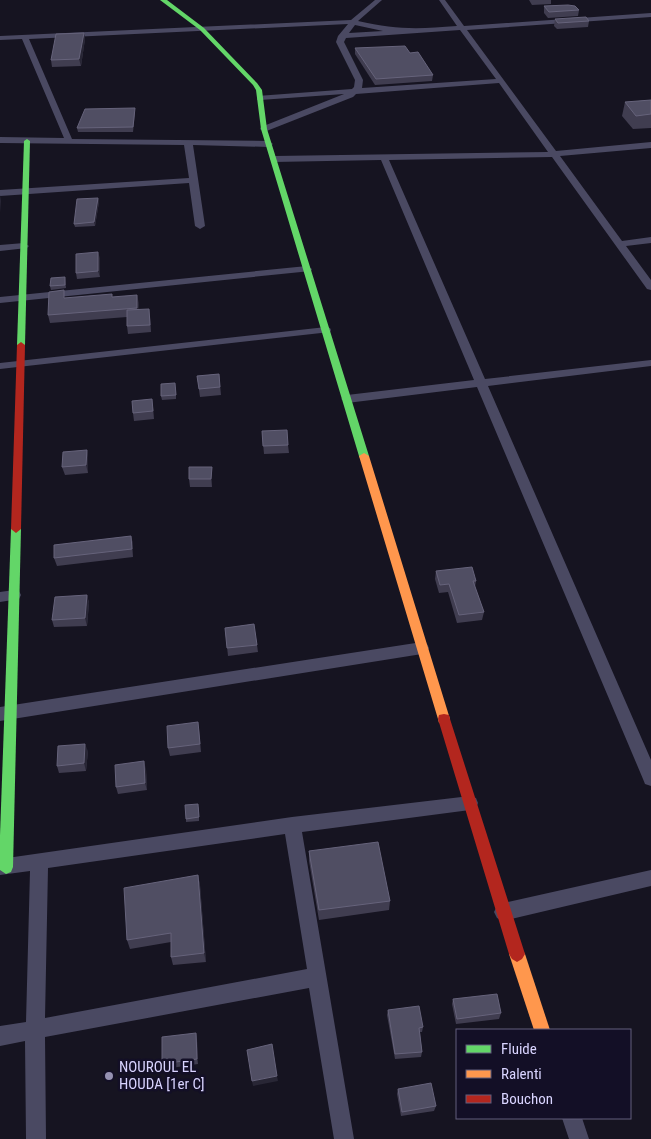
<svg xmlns="http://www.w3.org/2000/svg" width="651" height="1139" viewBox="0 0 651 1139" font-family="'Roboto Condensed',sans-serif">
<style>
.lines{fill:none;stroke-linecap:round;stroke-linejoin:round}
.street{fill:#4a4962;fill-rule:evenodd}
.fast{fill:#63d668;fill-rule:evenodd}
.slow{fill:#ff974d;fill-rule:evenodd}
.jam{fill:#b3261e;fill-rule:evenodd}
.wall{fill:#403d50}
.shaded-wall{fill:#282635}
.building{fill:#504e63;stroke:#66637b}
.poi-dot{fill:#9591b1;stroke:#130f26;stroke-width:2}
.labels{text-anchor:middle;dominant-baseline:central;stroke-width:5;stroke-linejoin:round;paint-order:stroke}
.near-poi-label{font-size:15px;fill:#d9d4ff;stroke:#130f26;text-anchor:start}
</style>
<rect width="100%" height="100%" fill="#161421"/>
<g class="lines">
<g class="street">
<path d="M 375,0 L 382,0 L 358,21 C 396,30 419,29 457,26 L 439,0 L 445,0 L 464,26 L 651,13 L 651,17 L 467,30 L 556,151 L 651,142 L 651,148 L 560,156 L 622,241 L 651,237 L 651,243 L 626,246 L 651,280 L 651,290 L 647,289 L 552,157 L 389,160 L 485,379 L 651,360 L 651,366 L 488,386 L 651,760 L 651,786 L 645,784 L 643,779 L 477,387 L 347,403 L 341,399 L 347,395 L 474,380 L 381,160 L 274,162 L 270,159 L 274,156 L 548,152 L 499,83 L 356,94 L 353,97 L 264,132 L 260,129 L 261,127 L 344,94 L 260,100 L 257,100 L 257,96 L 352,89 L 354,87 L 355,80 L 336,42 L 338,36 L 348,24 L 29,39 L 72,139 L 269,141 L 273,144 L 269,147 L 193,145 L 205,226 L 200,229 L 195,226 L 189,183 L 0,196 L 0,190 L 189,178 L 184,145 L 0,143 L 0,137 L 64,138 L 22,39 L 0,40 L 0,36 L 351,20 ZM 355,25 L 383,31 L 349,33 ZM 460,30 L 496,79 L 362,88 L 363,80 L 344,42 L 346,38 Z"/>
<path d="M 24,243 L 29,246 L 27,248 L 0,251 L 0,245 Z"/>
<path d="M 307,266 L 312,269 L 311,271 L 0,303 L 0,297 Z"/>
<path d="M 326,327 L 330,328 L 331,330 L 330,332 L 0,369 L 0,363 Z"/>
<path d="M 14,590 L 19,591 L 21,595 L 19,599 L 0,602 L 0,592 Z"/>
<path d="M 422,642 L 427,644 L 429,648 L 427,652 L 422,654 L 0,721 L 0,707 Z"/>
<path d="M 470,796 L 476,798 L 478,803 L 476,808 L 470,810 L 302,832 L 354,1139 L 334,1139 L 309,988 L 45,1037 L 46,1139 L 26,1139 L 25,1041 L 0,1046 L 0,1026 L 26,1022 L 30,871 L 0,875 L 0,859 L 292,817 ZM 285,834 L 307,969 L 45,1018 L 48,868 Z"/>
<path d="M 651,870 L 651,886 L 503,921 L 497,918 L 494,912 L 497,906 L 503,903 Z"/>
<path d="M 562,1118 L 582,1118 L 589,1139 L 569,1139 Z"/>
</g>
<g class="fast">
<path d="M 160,0 L 167,0 L 204,28 L 257,83 L 262,90 L 267,129 L 369,456 L 368,458 L 360,458 L 359,456 L 261,129 L 256,90 L 253,85 L 200,30 Z"/>
<path d="M 27,139 L 30,141 L 25,345 L 21,348 L 17,345 L 24,141 Z"/>
<path d="M 16,525 L 21,529 L 13,867 L 11,872 L 6,874 L 0,870 L 0,835 L 11,529 Z"/>
</g>
<g class="slow">
<path d="M 364,453 L 369,456 L 450,719 L 449,723 L 444,724 L 439,723 L 438,719 L 359,456 Z"/>
<path d="M 517,946 L 522,949 L 525,954 L 550,1030 L 534,1030 L 509,954 L 512,949 Z"/>
</g>
<g class="jam">
<path d="M 21,342 L 25,345 L 21,529 L 16,533 L 11,529 L 17,345 Z"/>
<path d="M 444,714 L 449,715 L 450,719 L 525,954 L 522,959 L 517,962 L 512,959 L 509,954 L 438,719 L 439,715 Z"/>
</g>
</g>
<g class="wall">
<path d="M 529,0 L 551,0 L 551,4 L 532,5 Z"/>
<path d="M 544,6 L 579,10 L 578,16 L 548,18 L 544,13 Z"/>
<path d="M 555,19 L 589,21 L 588,27 L 557,29 L 554,26 Z"/>
<path d="M 84,33 L 85,39 L 81,66 L 52,67 L 51,60 Z"/>
<path d="M 355,48 L 410,53 L 433,75 L 432,81 L 375,85 L 355,54 Z"/>
<path d="M 651,100 L 651,128 L 633,129 L 622,116 L 625,102 Z"/>
<path d="M 135,112 L 133,132 L 78,132 L 77,128 Z"/>
<path d="M 98,198 L 99,202 L 95,226 L 75,227 L 74,224 Z"/>
<path d="M 100,258 L 100,277 L 77,279 L 76,273 Z"/>
<path d="M 65,277 L 66,288 L 51,290 L 50,286 Z"/>
<path d="M 112,297 L 139,303 L 138,309 L 150,316 L 151,332 L 128,334 L 127,326 L 127,317 L 50,323 L 48,315 L 66,298 Z"/>
<path d="M 219,374 L 221,395 L 200,397 L 197,376 Z"/>
<path d="M 176,387 L 176,399 L 162,400 L 161,396 Z"/>
<path d="M 153,407 L 154,419 L 134,421 L 133,413 Z"/>
<path d="M 262,431 L 288,445 L 289,453 L 264,454 Z"/>
<path d="M 87,450 L 88,458 L 88,473 L 65,475 L 62,467 Z"/>
<path d="M 212,467 L 212,487 L 190,487 L 189,479 Z"/>
<path d="M 131,536 L 133,544 L 133,557 L 57,566 L 54,558 Z"/>
<path d="M 436,571 L 476,581 L 475,587 L 484,612 L 482,620 L 457,623 L 448,592 L 439,593 L 435,579 Z"/>
<path d="M 87,595 L 89,603 L 87,626 L 54,627 L 52,620 Z"/>
<path d="M 254,624 L 258,652 L 228,656 L 225,628 Z"/>
<path d="M 199,729 L 201,752 L 170,756 L 168,748 Z"/>
<path d="M 88,751 L 86,771 L 59,773 L 57,766 Z"/>
<path d="M 146,769 L 147,790 L 118,794 L 116,787 Z"/>
<path d="M 199,807 L 199,821 L 186,822 L 186,819 Z"/>
<path d="M 309,851 L 390,901 L 389,910 L 319,920 L 309,861 Z"/>
<path d="M 198,875 L 200,885 L 206,962 L 173,965 L 171,957 L 171,942 L 130,949 L 127,940 Z"/>
<path d="M 453,999 L 501,1013 L 499,1019 L 456,1024 L 452,1004 Z"/>
<path d="M 388,1010 L 423,1027 L 422,1032 L 420,1032 L 422,1052 L 421,1057 L 395,1059 L 387,1015 Z"/>
<path d="M 196,1033 L 197,1039 L 198,1064 L 164,1069 L 162,1064 Z"/>
<path d="M 398,1089 L 436,1106 L 434,1111 L 401,1116 L 397,1094 Z"/>
</g>
<g class="shaded-wall">
<path d="M 84,33 L 85,39 L 81,66 L 79,59 Z"/>
<path d="M 0,195 L 1,201 L 0,213 Z"/>
<path d="M 98,198 L 99,202 L 95,226 L 94,222 Z"/>
<path d="M 98,252 L 100,258 L 100,277 L 98,271 Z"/>
<path d="M 137,295 L 139,303 L 138,316 L 137,308 Z"/>
<path d="M 87,450 L 88,458 L 88,473 L 86,465 Z"/>
<path d="M 212,467 L 212,487 L 211,479 Z"/>
<path d="M 131,536 L 133,544 L 133,557 L 132,549 Z"/>
<path d="M 87,595 L 89,603 L 87,626 L 85,618 Z"/>
<path d="M 85,744 L 88,751 L 86,771 L 84,763 Z"/>
<path d="M 144,761 L 146,769 L 147,790 L 145,783 Z"/>
<path d="M 198,875 L 200,885 L 206,962 L 204,953 Z"/>
<path d="M 196,1033 L 197,1039 L 198,1064 L 197,1059 Z"/>
<path d="M 277,1076 L 278,1081 L 253,1086 L 252,1081 Z"/>
</g>
<g class="building">
<path d="M 568,5 L 575,6 L 579,10 L 549,12 L 544,6 Z"/>
<path d="M 586,17 L 589,21 L 558,23 L 555,19 Z"/>
<path d="M 84,33 L 79,59 L 51,60 L 56,34 Z"/>
<path d="M 405,46 L 410,53 L 418,52 L 433,75 L 376,79 L 355,48 Z"/>
<path d="M 651,100 L 651,114 L 636,116 L 625,102 Z"/>
<path d="M 135,108 L 133,127 L 77,128 L 85,109 Z"/>
<path d="M 98,198 L 94,222 L 74,224 L 77,199 Z"/>
<path d="M 98,252 L 98,271 L 76,273 L 76,254 Z"/>
<path d="M 65,277 L 65,285 L 50,286 L 51,278 Z"/>
<path d="M 64,290 L 64,298 L 112,294 L 112,297 L 137,295 L 137,308 L 48,315 L 49,292 Z"/>
<path d="M 149,309 L 150,325 L 127,326 L 127,310 Z"/>
<path d="M 219,374 L 220,387 L 199,389 L 197,376 Z"/>
<path d="M 175,383 L 176,395 L 161,396 L 161,384 Z"/>
<path d="M 152,399 L 153,411 L 133,413 L 132,401 Z"/>
<path d="M 287,430 L 288,445 L 263,446 L 262,431 Z"/>
<path d="M 87,450 L 86,465 L 62,467 L 63,452 Z"/>
<path d="M 189,467 L 212,467 L 211,479 L 189,479 Z"/>
<path d="M 131,536 L 132,549 L 54,558 L 54,545 Z"/>
<path d="M 472,567 L 476,581 L 473,581 L 484,612 L 459,615 L 449,584 L 440,585 L 436,571 Z"/>
<path d="M 87,595 L 85,618 L 52,620 L 55,597 Z"/>
<path d="M 254,624 L 257,645 L 227,648 L 225,628 Z"/>
<path d="M 198,722 L 200,744 L 168,748 L 167,726 Z"/>
<path d="M 85,744 L 84,763 L 57,766 L 58,746 Z"/>
<path d="M 144,761 L 145,783 L 116,787 L 115,765 Z"/>
<path d="M 198,804 L 199,817 L 186,819 L 185,805 Z"/>
<path d="M 378,842 L 390,901 L 319,910 L 309,851 Z"/>
<path d="M 198,875 L 204,953 L 171,957 L 171,933 L 127,940 L 124,888 Z"/>
<path d="M 497,994 L 501,1013 L 457,1019 L 453,999 Z"/>
<path d="M 419,1006 L 423,1027 L 419,1028 L 422,1052 L 395,1054 L 388,1010 Z"/>
<path d="M 196,1033 L 197,1059 L 162,1064 L 162,1037 Z"/>
<path d="M 272,1044 L 277,1076 L 252,1081 L 247,1050 Z"/>
<path d="M 431,1083 L 436,1106 L 402,1112 L 398,1089 Z"/>
</g>
<circle class="poi-dot" cx="109" cy="1076" r="5"/>
<g class="labels">
<g class="near-poi-label">
<text x="119" y="1067">NOUROUL EL<tspan x="119" dy="17">HOUDA [1er C]</tspan></text>
</g>
</g>
<rect x="456" y="1029" width="175" height="90" fill="#130f26" stroke="#625e7d"/>
<rect x="466" y="1045" width="25" height="8" fill="#63d668" stroke="#625e7d"/>
<text x="501" y="1054" font-size="15" fill="#d9d4ff">Fluide</text>
<rect x="466" y="1070" width="25" height="8" fill="#ff974d" stroke="#625e7d"/>
<text x="501" y="1079" font-size="15" fill="#d9d4ff">Ralenti</text>
<rect x="466" y="1095" width="25" height="8" fill="#b3261e" stroke="#625e7d"/>
<text x="501" y="1104" font-size="15" fill="#d9d4ff">Bouchon</text>
</svg>
